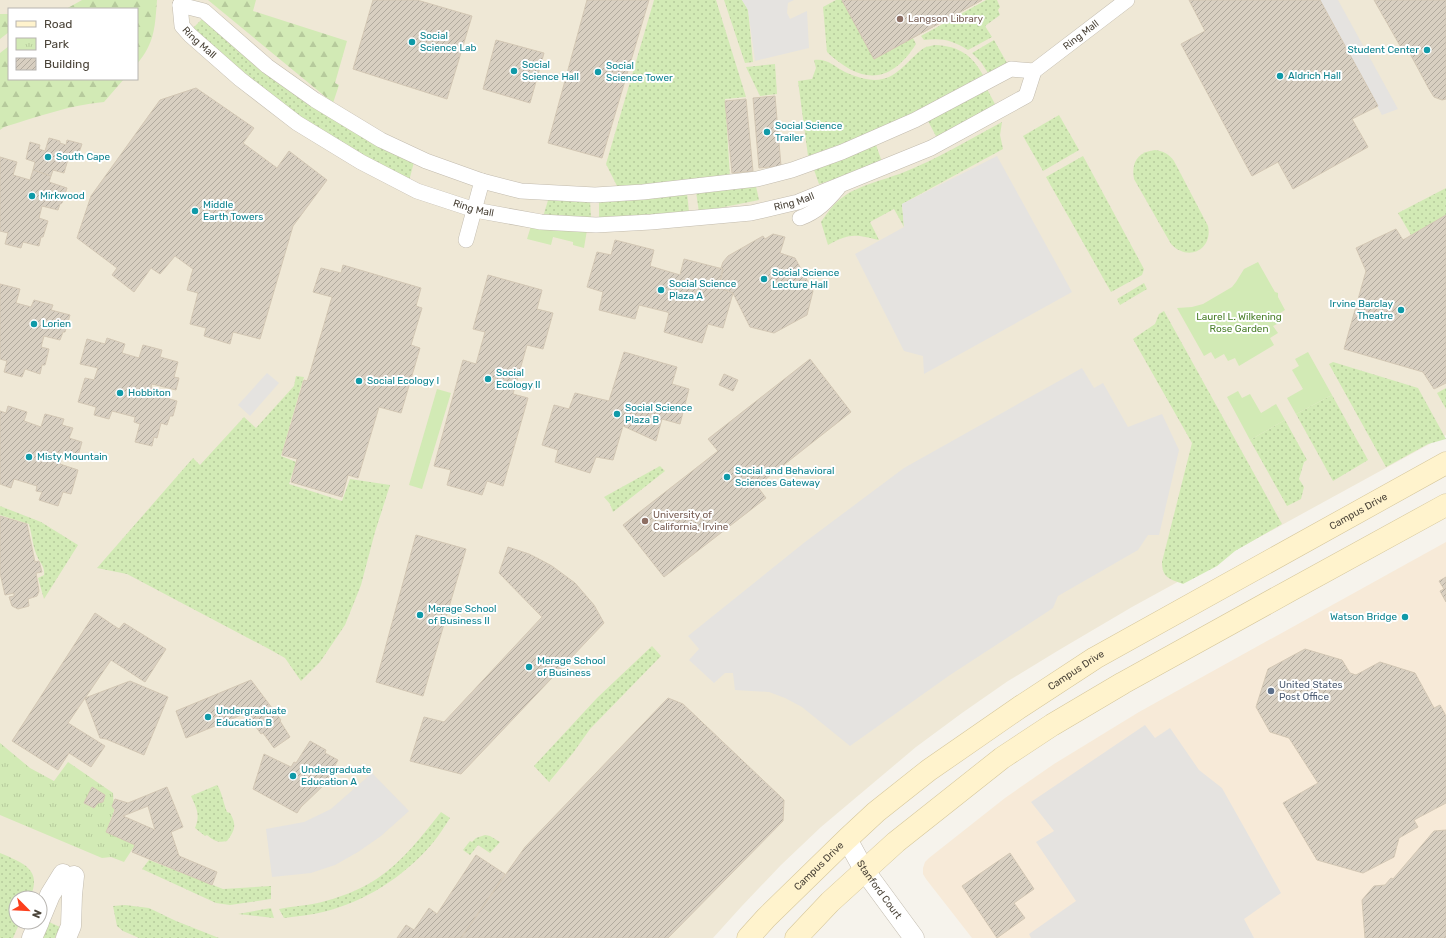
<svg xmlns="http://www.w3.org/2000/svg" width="1446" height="938" viewBox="0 0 1446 938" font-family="Rubik,sans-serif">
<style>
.commercial{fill:#f7ead8}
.education{fill:#efe8d6;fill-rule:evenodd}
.grass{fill:url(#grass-dots)}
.forest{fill:url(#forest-firs)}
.park{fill:url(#park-tufts)}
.garden{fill:#d2eab5}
.parking{fill:#e5e3e0}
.building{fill:url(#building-hatch);stroke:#d3c7b4;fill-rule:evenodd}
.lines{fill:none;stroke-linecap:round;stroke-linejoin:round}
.pedestrian-casing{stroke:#c2bbae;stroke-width:16}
.minor-casing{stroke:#c2bbae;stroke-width:21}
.secondary-casing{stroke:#d6c79b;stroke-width:23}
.pedestrian{stroke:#fff;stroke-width:15}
.minor{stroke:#fff;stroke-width:20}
.secondary{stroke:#fff3cd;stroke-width:22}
.education-dot{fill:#8d6e63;stroke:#fff;stroke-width:1.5}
.culture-dot{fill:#0f9aa8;stroke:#fff;stroke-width:1.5}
.service-dot{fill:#5c6f8a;stroke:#fff;stroke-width:1.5}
.labels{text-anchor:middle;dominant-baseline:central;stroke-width:4;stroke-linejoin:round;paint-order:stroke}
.education-label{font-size:10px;fill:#785e54;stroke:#fff;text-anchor:start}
.culture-label{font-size:10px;fill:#0d838f;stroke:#fff;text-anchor:start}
.street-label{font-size:10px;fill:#4b4439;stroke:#fff}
.park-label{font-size:10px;fill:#4a7f2a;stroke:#fff}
.service-label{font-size:10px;fill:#4e5e75;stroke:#fff;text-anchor:start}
</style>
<defs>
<pattern id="grass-dots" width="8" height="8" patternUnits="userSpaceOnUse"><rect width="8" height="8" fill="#d2eab5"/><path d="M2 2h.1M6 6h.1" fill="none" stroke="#b6ca9c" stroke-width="1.8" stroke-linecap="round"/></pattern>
<pattern id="forest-firs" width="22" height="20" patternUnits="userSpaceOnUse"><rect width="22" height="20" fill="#d2eab5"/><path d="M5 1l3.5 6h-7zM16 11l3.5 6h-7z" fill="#b6ca9c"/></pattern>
<pattern id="park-tufts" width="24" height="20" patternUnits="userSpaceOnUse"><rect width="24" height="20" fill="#d2eab5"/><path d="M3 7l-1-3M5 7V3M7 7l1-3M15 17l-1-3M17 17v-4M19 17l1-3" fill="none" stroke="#b6ca9c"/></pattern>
<pattern id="building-hatch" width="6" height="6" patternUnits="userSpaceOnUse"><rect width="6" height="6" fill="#d8cfc1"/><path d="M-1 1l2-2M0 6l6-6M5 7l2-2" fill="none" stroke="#b1aa9e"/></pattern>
</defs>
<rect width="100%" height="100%" fill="#f6f3ec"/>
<path class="commercial" d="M 1446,542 L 1446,938 L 972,938 L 926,879 L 923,874 L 923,868 L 925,862 L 929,858 L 1005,798 L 1054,764 L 1139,712 Z"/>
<path class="education" d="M 0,0 L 1446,0 L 1446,435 L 1132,607 L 1059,650 L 1008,681 L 962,713 L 916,747 L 821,827 L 781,865 L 741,907 L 713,938 L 0,938 ZM 9,9 L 137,9 L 137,79 L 9,79 ZM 16,898 L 40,898 L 40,922 L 16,922 Z"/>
<g class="grass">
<path d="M 654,0 L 716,0 L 746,97 L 725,99 L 730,177 L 618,188 L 606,164 Z"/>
<path d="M 724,0 L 742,0 L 748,9 L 753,62 L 745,63 Z"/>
<path d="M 836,0 L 842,0 L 874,59 L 913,38 L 916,44 C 890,85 861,84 827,52 L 823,7 Z"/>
<path d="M 986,0 L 997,0 L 1000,7 L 998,10 L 1000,15 L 985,26 L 992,37 L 968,50 C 952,40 942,38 924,40 L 921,36 Z"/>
<path d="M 204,17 L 414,162 L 409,181 C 368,159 326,137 288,110 C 253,85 223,57 193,28 Z"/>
<path d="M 994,40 L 1007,63 L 988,73 L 981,62 L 972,53 Z"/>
<path d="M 935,45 C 959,46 972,55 983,75 L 898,122 L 852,140 L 808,156 L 798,81 L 812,79 L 816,68 L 814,60 C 827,58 834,66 845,72 C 854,76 865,80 875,80 C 897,80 907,60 924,48 C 927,46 932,46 935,45 Z"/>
<path d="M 775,64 L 777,94 L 760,96 L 746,67 Z"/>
<path d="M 987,89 L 996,106 L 937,138 L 928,121 Z"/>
<path d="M 1059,115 L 1079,150 L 1043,171 L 1023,136 Z"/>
<path d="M 1002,122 L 1000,135 L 1003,149 L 902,204 L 904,227 L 894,209 L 870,222 L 879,240 C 855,234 849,233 828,245 L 821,222 C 827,213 834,203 843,197 C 855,187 886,179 902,173 C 937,159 969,140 1002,122 Z"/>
<path d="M 876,145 L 882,162 L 851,174 L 819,184 L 813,167 Z"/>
<path d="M 1155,150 C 1163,151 1169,154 1174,161 L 1208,226 C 1213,250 1188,262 1171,244 L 1134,179 C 1131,162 1138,152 1155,150 Z"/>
<path d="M 1083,156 L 1144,269 L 1142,275 L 1111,292 L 1046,177 Z"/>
<path d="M 755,182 L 759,200 L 699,212 L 696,192 Z"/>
<path d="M 1446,188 L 1446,215 L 1411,235 L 1398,213 Z"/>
<path d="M 687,193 L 689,212 L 599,218 L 599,200 Z"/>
<path d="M 549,197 L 590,200 L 591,218 L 543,217 Z"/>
<path d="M 1144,283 L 1147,289 L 1120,305 L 1117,299 Z"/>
<path d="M 1164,311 L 1282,524 L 1235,551 L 1217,566 L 1183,584 C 1170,579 1162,578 1162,562 L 1192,443 L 1133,339 L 1155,324 L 1159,314 Z"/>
<path d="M 1333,362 L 1418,388 L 1446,439 L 1428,444 L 1386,467 L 1329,364 Z"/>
<path d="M 296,376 L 304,377 L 281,456 L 296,462 L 289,484 L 342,501 L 350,479 L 390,485 L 375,532 L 361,585 L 345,625 L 320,662 L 301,681 L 285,658 L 269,649 L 127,574 L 97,568 L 193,458 L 200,465 L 244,417 L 256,428 L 294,386 Z"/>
<path d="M 1446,388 L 1446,409 L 1437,393 Z"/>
<path d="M 1332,395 L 1368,460 L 1333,481 L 1296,414 Z"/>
<path d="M 1285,420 L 1307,460 L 1304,462 L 1299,479 L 1304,487 L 1301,499 L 1287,506 L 1250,440 Z"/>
<path d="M 660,466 L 665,471 L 613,512 L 610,504 L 604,497 Z"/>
<path d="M 0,506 L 41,522 L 78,545 L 44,599 L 38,578 L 44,575 C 45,567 41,564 38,558 C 33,549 32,534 29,524 L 0,515 Z"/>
<path d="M 652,646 L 661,656 L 590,729 L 573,753 L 549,782 L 534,766 L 597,698 Z"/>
<path d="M 217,785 C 221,789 224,805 227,812 L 230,813 C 237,825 235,830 227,841 C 218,843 214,841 207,835 L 205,836 L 195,828 C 201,815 196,807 191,796 Z"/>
<path d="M 441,812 L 450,818 C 444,827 438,837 431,845 C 403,877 365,902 323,912 C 311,915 297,916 284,918 L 279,909 C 292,906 305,906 318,903 C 338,898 361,890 378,878 C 403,861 422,836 441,812 Z"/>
<path d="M 485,835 L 490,836 L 500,842 L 490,853 L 478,845 L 470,855 L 463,850 L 470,841 L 472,842 L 476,838 Z"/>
<path d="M 0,853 C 23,863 43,869 30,898 L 16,898 L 16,922 L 20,922 L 13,938 L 0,938 Z"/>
<path d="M 149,860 L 223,889 L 271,886 L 271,899 L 230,905 L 216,903 L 142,869 Z"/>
<path d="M 125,905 L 149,908 L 176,921 L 219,938 L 139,938 L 123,931 L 117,926 L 113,906 Z"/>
<path d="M 271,908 L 274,918 L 238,914 Z"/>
<path d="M 49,922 L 60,927 L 55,938 L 42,938 Z"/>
</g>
<g class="forest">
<path d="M 82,0 L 157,0 C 155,26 155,43 137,64 L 137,9 L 66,9 Z"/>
<path d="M 208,0 L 256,0 L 253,11 L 347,41 L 335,83 L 339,85 L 333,103 Z"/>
<path d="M 0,14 L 9,14 L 9,32 L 0,39 Z"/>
<path d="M 9,46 L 9,79 L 124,79 L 104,102 C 70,105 37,117 4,127 L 0,130 L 0,53 Z"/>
</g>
<path class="park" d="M 0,743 L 30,768 L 54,781 L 68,762 L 113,793 L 114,811 L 106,832 L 135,845 L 124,862 L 111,857 L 102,858 L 0,815 Z"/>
<g class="garden">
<path d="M 531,226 L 587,230 L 584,248 L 573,245 L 573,242 L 553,237 L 551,245 L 527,239 Z"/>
<path d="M 1258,262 L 1275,292 L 1278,293 L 1278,297 L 1285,310 L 1277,315 L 1281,322 L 1273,326 L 1278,333 L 1270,338 L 1274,345 L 1239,366 L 1235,358 L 1228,361 L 1224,354 L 1215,359 L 1211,352 L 1204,356 L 1177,308 L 1192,307 L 1203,304 L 1232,287 L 1236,282 L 1244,269 Z"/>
<path d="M 1308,352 L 1332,395 L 1296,414 L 1287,398 L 1303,389 L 1292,370 L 1299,366 L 1295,359 Z"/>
<path d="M 437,389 L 451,393 L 422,489 L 409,485 Z"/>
<path d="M 1238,391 L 1242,398 L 1250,394 L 1261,413 L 1276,404 L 1285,420 L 1250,440 L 1227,397 Z"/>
</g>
<g class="parking">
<path d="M 742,0 L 794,0 L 788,3 L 787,13 L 790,19 L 807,11 L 809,48 L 755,61 L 748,10 Z"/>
<path d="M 1319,0 L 1338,0 L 1398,109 L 1382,115 Z"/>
<path d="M 997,156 L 1072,292 L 924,374 L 923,356 L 904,351 L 855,254 L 904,227 L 902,204 Z"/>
<path d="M 1082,368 L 1094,388 L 1103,383 L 1128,427 L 1162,414 L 1179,450 L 1159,535 L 1148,535 L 1138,550 L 1058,596 L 1053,608 L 1047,612 L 950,675 L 850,746 L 802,707 L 785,698 L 769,692 L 735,690 L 733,673 L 725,673 L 714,683 L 689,660 L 699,649 L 688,636 L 805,542 L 904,468 Z"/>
<path d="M 267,373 L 279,383 L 250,416 L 238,405 Z"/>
<path d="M 1145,725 L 1155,738 L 1170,728 L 1199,770 L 1222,788 L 1281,893 L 1244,919 L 1254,938 L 1031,938 L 1029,934 L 1076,901 L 1036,842 L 1054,831 L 1031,802 Z"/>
<path d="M 372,773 L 409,811 L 381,836 L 358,852 L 335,865 L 311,873 L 272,877 L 266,829 L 304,822 L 331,809 Z"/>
</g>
<g class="building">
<path d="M 373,0 L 417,0 L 472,16 L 447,99 L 353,69 Z"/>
<path d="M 587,0 L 649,0 L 602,158 L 548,143 Z"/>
<path d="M 842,0 L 982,0 L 874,59 Z"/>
<path d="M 842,0 L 982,0 L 874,59 Z"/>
<path d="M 1189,0 L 1320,0 L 1378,106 L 1352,119 L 1368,147 L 1293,189 L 1278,162 L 1252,176 L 1181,44 L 1205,31 Z"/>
<path d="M 1374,0 L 1446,0 L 1446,99 L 1442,100 L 1434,97 L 1429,89 L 1407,48 L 1403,51 Z"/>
<path d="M 496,40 L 544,53 L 530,103 L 483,89 Z"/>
<path d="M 196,88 L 254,128 L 243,143 L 277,168 L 289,151 L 327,180 L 293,226 L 260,339 L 233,332 L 230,344 L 204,336 L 206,328 L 190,324 L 198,293 L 187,290 L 193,269 L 175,256 L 160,274 L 151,268 L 134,292 L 112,275 L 117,268 L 77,238 L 91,196 L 160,100 Z"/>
<path d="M 775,96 L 781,166 L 759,168 L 753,98 Z"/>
<path d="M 746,99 L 753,171 L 732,173 L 725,101 Z"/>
<path d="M 49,138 L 60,141 L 60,143 L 66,145 L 67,140 L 82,144 L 77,158 L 69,156 L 64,173 L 53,170 L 51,176 L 33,170 L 35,162 L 26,159 L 30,142 L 40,145 L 39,149 L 45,151 Z"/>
<path d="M 0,157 L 17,162 L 13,175 L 30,180 L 33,170 L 51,176 L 49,182 L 67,188 L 62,203 L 60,204 L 58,210 L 42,206 L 39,218 L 48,221 L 43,237 L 41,237 L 39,246 L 23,242 L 21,248 L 5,244 L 8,233 L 0,231 Z"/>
<path d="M 1446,215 L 1446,383 L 1434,389 L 1423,372 L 1344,349 L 1366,271 L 1356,248 L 1396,229 L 1403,240 Z"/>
<path d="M 773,234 L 785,237 L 780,253 L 795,258 L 813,291 L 807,315 L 774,333 L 750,327 L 733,293 L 718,288 L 723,269 L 721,268 L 723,262 L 728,256 L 763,236 L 765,239 Z"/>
<path d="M 615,240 L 654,250 L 650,266 L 680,275 L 684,259 L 723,269 L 718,288 L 733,293 L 723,328 L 708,324 L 702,343 L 664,332 L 669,313 L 667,312 L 639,305 L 635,319 L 599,310 L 603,292 L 587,287 L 597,252 L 611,255 Z"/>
<path d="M 343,265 L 421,288 L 416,306 L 422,308 L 411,345 L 420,348 L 401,413 L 379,407 L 358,478 L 348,475 L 342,497 L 291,482 L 297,459 L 282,455 L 304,380 L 307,381 L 309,376 L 332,297 L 313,292 L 321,268 L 341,273 Z"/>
<path d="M 488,275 L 542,290 L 537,309 L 553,313 L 543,349 L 527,345 L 513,394 L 528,398 L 503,486 L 487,481 L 482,495 L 447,485 L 451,470 L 434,466 L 463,360 L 476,364 L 485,332 L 473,329 Z"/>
<path d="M 0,284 L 20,289 L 16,303 L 31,307 L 34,300 L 53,305 L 51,310 L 70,315 L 65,332 L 63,332 L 60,340 L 44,336 L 41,347 L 49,349 L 45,365 L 42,365 L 40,374 L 25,369 L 22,377 L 4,372 L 7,361 L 0,359 Z"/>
<path d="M 107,338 L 125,344 L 122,353 L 139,358 L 143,345 L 162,350 L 160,357 L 178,362 L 174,377 L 179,378 L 176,390 L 152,384 L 151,387 L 160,390 L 159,396 L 177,401 L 173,416 L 170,416 L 167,425 L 161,423 L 157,438 L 154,437 L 152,446 L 135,442 L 140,424 L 134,422 L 135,417 L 112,411 L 109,419 L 94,415 L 96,407 L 78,402 L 85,378 L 94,380 L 98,368 L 80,364 L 87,339 L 105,344 Z"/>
<path d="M 624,352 L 677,367 L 672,384 L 689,389 L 680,424 L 662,419 L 656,441 L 623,426 L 613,460 L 596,457 L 590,473 L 555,462 L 558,450 L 542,445 L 554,405 L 569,409 L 575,393 L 609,401 Z"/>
<path d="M 810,359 L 851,412 L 757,486 L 766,498 L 664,577 L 623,525 L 718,451 L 708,439 Z"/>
<path d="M 724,374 L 738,380 L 733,391 L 719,385 Z"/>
<path d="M 8,406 L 27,412 L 24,421 L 41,427 L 45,414 L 64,419 L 62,425 L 73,428 L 69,438 L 82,442 L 77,459 L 55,452 L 54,456 L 62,458 L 60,464 L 78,470 L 71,494 L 63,492 L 58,506 L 39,500 L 42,492 L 36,491 L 37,486 L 14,479 L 11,488 L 0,484 L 0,411 L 6,413 Z"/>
<path d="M 0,516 L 27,524 L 35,562 L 39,561 L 42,572 L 36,573 L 39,591 L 37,596 L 28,599 L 29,606 L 18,609 L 12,606 L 9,597 L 14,596 L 14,593 L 5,595 L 0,573 Z"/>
<path d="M 416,535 L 466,549 L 423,696 L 376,682 Z"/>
<path d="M 508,547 L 529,554 L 539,559 L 552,566 L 575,583 L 594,605 L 604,623 L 461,774 L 410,761 L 424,717 L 444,722 L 542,617 L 499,573 Z"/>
<path d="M 1446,577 L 1446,602 L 1440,591 L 1444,589 L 1439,581 Z"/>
<path d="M 95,613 L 119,629 L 124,623 L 166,649 L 145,682 L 111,660 L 68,723 L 105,746 L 91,767 L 69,753 L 58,770 L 12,741 Z"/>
<path d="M 1305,649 L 1342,660 L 1350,673 L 1356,675 L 1380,662 L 1415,673 L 1434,708 L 1440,705 L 1446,716 L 1446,803 L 1414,820 L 1418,827 L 1399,838 L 1394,857 L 1363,873 L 1317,860 L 1283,803 L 1318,783 L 1289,738 L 1270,732 L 1256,707 L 1268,669 Z"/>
<path d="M 251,680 L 281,720 L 280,721 L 290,737 L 274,748 L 263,733 L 261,734 L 246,713 L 186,738 L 176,711 Z"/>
<path d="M 130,681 L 168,697 L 144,755 L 106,739 L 100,738 L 85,698 Z"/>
<path d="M 668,698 L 683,704 L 784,800 L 783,821 L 668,938 L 461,938 L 525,847 Z"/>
<path d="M 310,741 L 326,750 L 325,753 L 338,760 L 325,784 L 301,807 L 297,813 L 253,789 L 264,754 L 291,767 L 294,762 L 296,763 Z"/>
<path d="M 92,787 L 105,795 L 103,802 L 98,803 L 94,808 L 84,803 Z"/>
<path d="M 167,787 L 183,827 L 171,832 L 179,856 L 217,872 L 212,885 L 132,852 L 135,845 L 106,832 L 113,816 L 115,810 L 112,806 L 115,799 L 128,803 ZM 148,806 L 155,830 L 123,816 Z"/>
<path d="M 1446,830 L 1446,938 L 1365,938 L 1362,900 L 1374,886 L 1385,885 L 1391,878 L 1393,879 L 1434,831 Z"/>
<path d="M 1010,853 L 1034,889 L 1014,903 L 1025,918 L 997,938 L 962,886 Z"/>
<path d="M 476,855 L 505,874 L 461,938 L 397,938 L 406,925 L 414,930 L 429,908 L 437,914 Z"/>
</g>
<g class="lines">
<defs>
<g id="pedestrian">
<path id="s1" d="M 180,5 L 182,26 L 190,35 L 240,79 L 297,123 L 361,162 L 417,191 L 475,210 L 541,222 L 596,225 L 651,222 L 751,213 L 798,202 L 931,148 L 1026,96 L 1034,71 L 1127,0"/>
<path d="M 180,5 L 204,11 L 267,66 L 315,100 L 381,140 L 426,161 L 482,181 L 521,191 L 595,195 L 643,192 L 757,179 L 792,170 L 842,152 L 915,120 L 1011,69 L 1034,71"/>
<path d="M 800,218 C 817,212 827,201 838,188"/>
<path d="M 466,240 L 482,181"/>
</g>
<g id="minor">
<path id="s2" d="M 847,839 L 864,870 L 914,938"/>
<path d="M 40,919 L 50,895 L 63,874"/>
<path d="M 32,938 L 39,922"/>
<path d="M 66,938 L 71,926 L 72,895 L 74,876"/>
</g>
<g id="secondary">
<path id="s3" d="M 748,938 L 766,918 L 847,839 L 876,812 L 929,770 L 1020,707 L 1095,658 L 1446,463"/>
<path d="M 796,938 L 830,902 L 896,842 L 1002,758 L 1052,725 L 1123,683 L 1291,590 L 1446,505"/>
</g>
</defs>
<use href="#pedestrian" class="pedestrian-casing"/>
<use href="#minor" class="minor-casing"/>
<use href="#secondary" class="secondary-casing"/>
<use href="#pedestrian" class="pedestrian"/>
<use href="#minor" class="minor"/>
<use href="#secondary" class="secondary"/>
</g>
<g class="education-dot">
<circle cx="900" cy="19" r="4"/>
<circle cx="645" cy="521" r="4"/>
</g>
<g class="culture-dot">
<circle cx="412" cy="42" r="4"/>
<circle cx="1427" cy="50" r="4"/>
<circle cx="514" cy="71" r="4"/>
<circle cx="598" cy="72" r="4"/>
<circle cx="1280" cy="76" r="4"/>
<circle cx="767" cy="132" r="4"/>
<circle cx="48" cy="157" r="4"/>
<circle cx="32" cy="196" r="4"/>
<circle cx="195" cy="211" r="4"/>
<circle cx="764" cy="279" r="4"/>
<circle cx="661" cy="290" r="4"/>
<circle cx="1401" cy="310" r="4"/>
<circle cx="34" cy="324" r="4"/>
<circle cx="488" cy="379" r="4"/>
<circle cx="359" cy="381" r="4"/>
<circle cx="120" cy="393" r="4"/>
<circle cx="617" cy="414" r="4"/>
<circle cx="29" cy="457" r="4"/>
<circle cx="727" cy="477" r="4"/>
<circle cx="420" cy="615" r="4"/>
<circle cx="1405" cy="617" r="4"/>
<circle cx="529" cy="667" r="4"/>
<circle cx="208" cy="717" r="4"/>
<circle cx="293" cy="776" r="4"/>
</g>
<circle class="service-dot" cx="1271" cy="691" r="4"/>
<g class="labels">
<g class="education-label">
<text x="908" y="19">Langson Library</text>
<text x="653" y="515">University of<tspan x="653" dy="12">California, Irvine</tspan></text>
</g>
<g class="culture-label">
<text x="420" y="36">Social<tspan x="420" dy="12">Science Lab</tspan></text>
<text x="1419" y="50" text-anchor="end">Student Center</text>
<text x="522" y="65">Social<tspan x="522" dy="12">Science Hall</tspan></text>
<text x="606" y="66">Social<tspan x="606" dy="12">Science Tower</tspan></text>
<text x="1288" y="76">Aldrich Hall</text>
<text x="775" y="126">Social Science<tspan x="775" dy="12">Trailer</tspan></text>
<text x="56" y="157">South Cape</text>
<text x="40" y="196">Mirkwood</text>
<text x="203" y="205">Middle<tspan x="203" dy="12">Earth Towers</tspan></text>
<text x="772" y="273">Social Science<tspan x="772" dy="12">Lecture Hall</tspan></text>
<text x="669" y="284">Social Science<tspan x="669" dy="12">Plaza A</tspan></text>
<text x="1393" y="304" text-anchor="end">Irvine Barclay<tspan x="1393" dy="12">Theatre</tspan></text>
<text x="42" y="324">Lorien</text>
<text x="496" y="373">Social<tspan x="496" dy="12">Ecology II</tspan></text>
<text x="367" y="381">Social Ecology I</text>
<text x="128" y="393">Hobbiton</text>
<text x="625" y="408">Social Science<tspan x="625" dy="12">Plaza B</tspan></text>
<text x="37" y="457">Misty Mountain</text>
<text x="735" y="471">Social and Behavioral<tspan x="735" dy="12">Sciences Gateway</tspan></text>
<text x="428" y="609">Merage School<tspan x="428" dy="12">of Business II</tspan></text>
<text x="1397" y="617" text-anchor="end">Watson Bridge</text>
<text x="537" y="661">Merage School<tspan x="537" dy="12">of Business</tspan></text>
<text x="216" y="711">Undergraduate<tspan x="216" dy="12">Education B</tspan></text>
<text x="301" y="770">Undergraduate<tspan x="301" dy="12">Education A</tspan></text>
</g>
<g class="street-label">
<text stroke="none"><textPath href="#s1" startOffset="1034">Ring Mall</textPath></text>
<text stroke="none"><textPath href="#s1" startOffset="45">Ring Mall</textPath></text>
<text stroke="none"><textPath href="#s1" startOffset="693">Ring Mall</textPath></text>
<text stroke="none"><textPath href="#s1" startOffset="369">Ring Mall</textPath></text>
<text stroke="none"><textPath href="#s3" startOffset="749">Campus Drive</textPath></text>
<text stroke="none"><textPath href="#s3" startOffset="425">Campus Drive</textPath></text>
<text stroke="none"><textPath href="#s3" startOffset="101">Campus Drive</textPath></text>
<text stroke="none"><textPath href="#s2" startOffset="60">Stanford Court</textPath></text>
</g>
<g class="park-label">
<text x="1239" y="317">Laurel L. Wilkening<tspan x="1239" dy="12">Rose Garden</tspan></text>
</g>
<g class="service-label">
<text x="1279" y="685">United States<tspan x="1279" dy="12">Post Office</tspan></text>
</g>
</g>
<rect x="8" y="8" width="130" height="72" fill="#ffffff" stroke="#b7b4b0"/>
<rect x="16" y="21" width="20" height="6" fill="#fff3cd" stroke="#b7b4b0"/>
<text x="44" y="28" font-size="12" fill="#4b4439">Road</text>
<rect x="16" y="38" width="20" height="12" fill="url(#park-tufts)" stroke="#b7b4b0"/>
<text x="44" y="48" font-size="12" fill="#4b4439">Park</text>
<rect x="16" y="58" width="20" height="12" fill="url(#building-hatch)" stroke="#b7b4b0"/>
<text x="44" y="68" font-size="12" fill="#4b4439">Building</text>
<g transform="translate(28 910) rotate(114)"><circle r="19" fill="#ffffff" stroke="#b7b4b0"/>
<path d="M0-3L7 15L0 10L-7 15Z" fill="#fc3f1d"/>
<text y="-6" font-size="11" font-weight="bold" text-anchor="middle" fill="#4b4439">N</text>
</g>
</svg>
